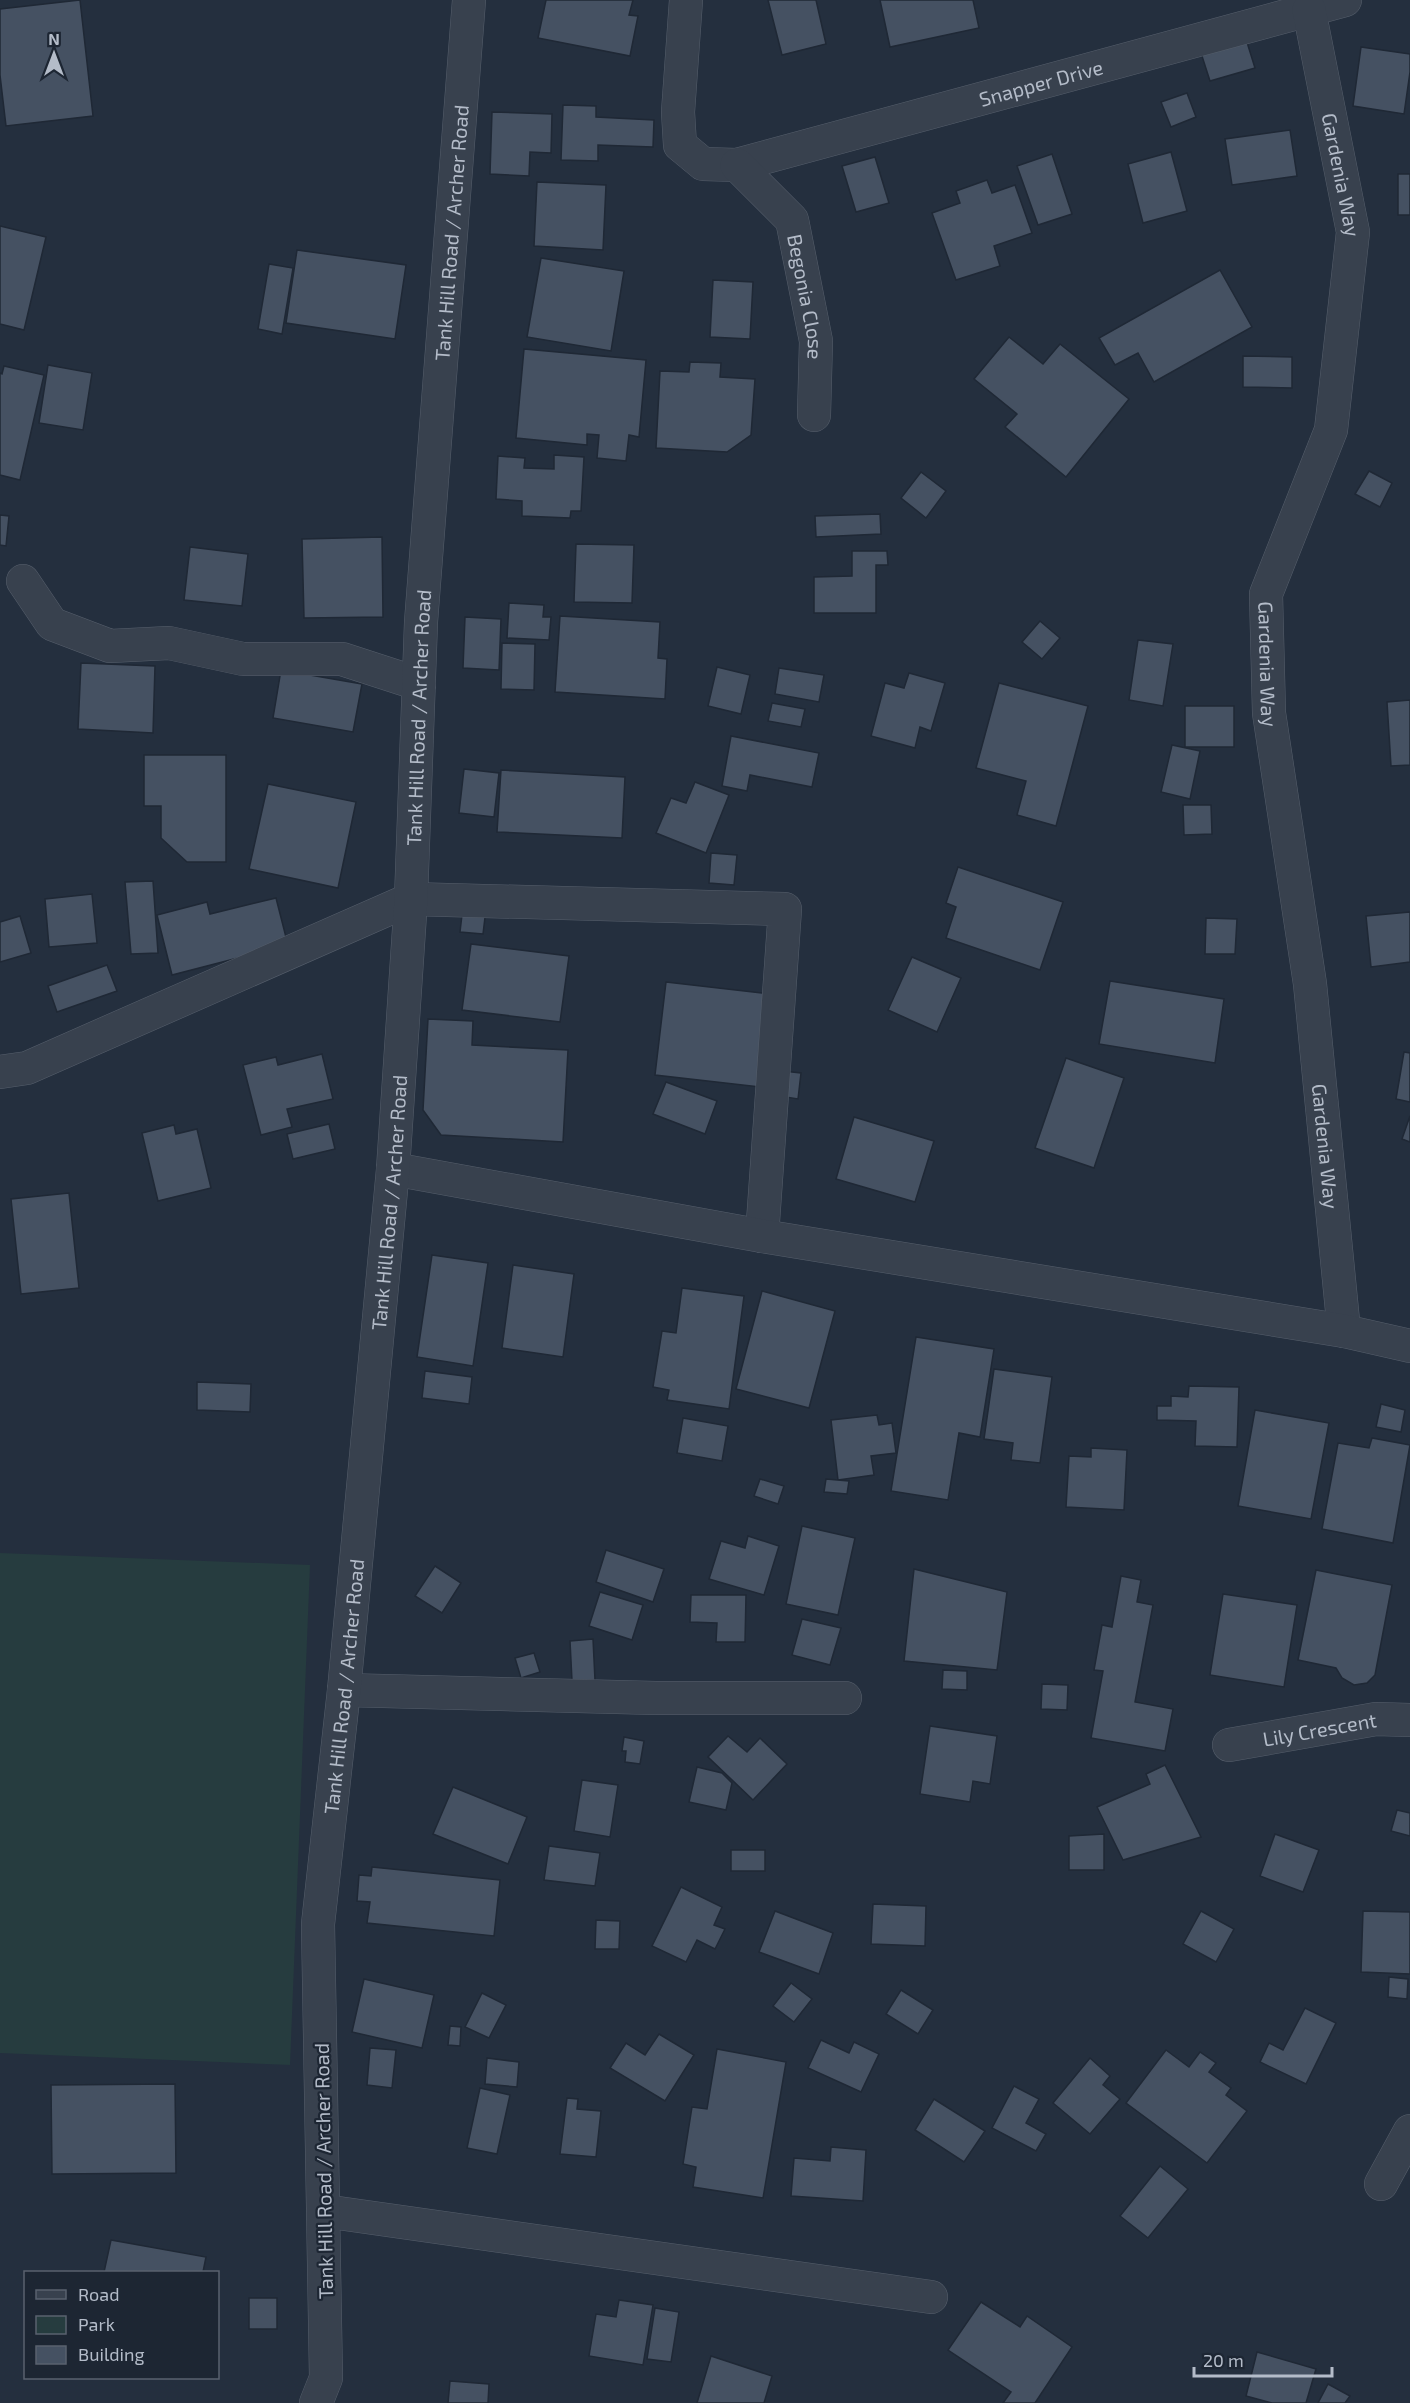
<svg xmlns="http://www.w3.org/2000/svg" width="1410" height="2403" viewBox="0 0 1410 2403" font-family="'Exo 2',sans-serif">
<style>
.green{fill:#263c3f}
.building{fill:#455162;stroke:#1f2835;stroke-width:1.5}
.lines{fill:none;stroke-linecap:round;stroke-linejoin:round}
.minor-casing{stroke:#565f6c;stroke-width:34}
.tertiary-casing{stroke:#565f6c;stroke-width:34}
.minor{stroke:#38414e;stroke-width:33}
.tertiary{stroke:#38414e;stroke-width:33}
.labels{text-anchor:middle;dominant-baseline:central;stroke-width:4.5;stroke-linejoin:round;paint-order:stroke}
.street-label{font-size:20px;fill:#b4bcc9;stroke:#1d2633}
</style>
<rect width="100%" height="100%" fill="#242f3e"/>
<path class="green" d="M 0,1553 L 310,1565 L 290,2065 L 0,2053 Z"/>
<g class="building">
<path d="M 80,0 L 93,116 L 6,126 L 0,75 L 0,9 Z"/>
<path d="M 546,0 L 633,0 L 629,15 L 638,16 L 630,56 L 538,38 Z"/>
<path d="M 768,0 L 816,0 L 826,44 L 782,55 Z"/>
<path d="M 880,0 L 973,0 L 979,28 L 890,47 Z"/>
<path d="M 1246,39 L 1255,68 L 1210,81 L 1201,53 Z"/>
<path d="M 1361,47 L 1410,54 L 1410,72 L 1404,114 L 1353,106 Z"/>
<path d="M 1187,93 L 1196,117 L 1171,127 L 1161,102 Z"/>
<path d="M 563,105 L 596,106 L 596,117 L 654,120 L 653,147 L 598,145 L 598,161 L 561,160 Z"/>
<path d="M 492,112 L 552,114 L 551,153 L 530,152 L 529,176 L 490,174 Z"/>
<path d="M 1290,130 L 1297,176 L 1232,185 L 1225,139 Z"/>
<path d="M 1171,152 L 1187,211 L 1143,223 L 1128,164 Z"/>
<path d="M 1052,154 L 1072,214 L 1038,225 L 1017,166 Z"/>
<path d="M 875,157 L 889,203 L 856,212 L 842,166 Z"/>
<rect x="1398" y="174" width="12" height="41"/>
<path d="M 987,180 L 992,193 L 1015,185 L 1032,233 L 994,246 L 1000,266 L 956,280 L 932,213 L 960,203 L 956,191 Z"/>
<path d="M 537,182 L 606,185 L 603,250 L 534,246 Z"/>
<path d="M 0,226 L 46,237 L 24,330 L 0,324 Z"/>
<path d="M 297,250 L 406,265 L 395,339 L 286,323 Z"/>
<path d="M 541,258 L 624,271 L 611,351 L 527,337 Z"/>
<path d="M 269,264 L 293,268 L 282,334 L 258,329 Z"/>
<path d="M 1220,270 L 1252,327 L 1154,382 L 1138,353 L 1115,365 L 1099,338 Z"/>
<path d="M 713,280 L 753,282 L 750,339 L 710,337 Z"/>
<path d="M 1009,337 L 1043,364 L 1060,344 L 1129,399 L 1066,477 L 1005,427 L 1017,414 L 974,379 Z"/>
<path d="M 524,349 L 646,360 L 639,437 L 629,435 L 626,461 L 597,458 L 599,435 L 587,434 L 587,445 L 516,438 Z"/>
<path d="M 1243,356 L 1292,357 L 1292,388 L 1243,387 Z"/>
<path d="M 690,362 L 721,363 L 720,377 L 755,379 L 751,435 L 727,452 L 656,448 L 660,371 L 689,372 Z"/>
<path d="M 48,365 L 92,373 L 83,430 L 39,423 Z"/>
<path d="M 4,366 L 44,375 L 20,480 L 0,475 L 0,373 L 2,374 Z"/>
<path d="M 554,455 L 584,457 L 581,511 L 571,511 L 570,518 L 522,516 L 522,501 L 496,499 L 498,456 L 525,458 L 524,468 L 554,469 Z"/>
<path d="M 1369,471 L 1392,483 L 1380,507 L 1355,494 Z"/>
<path d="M 921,472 L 946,491 L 926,518 L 901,498 Z"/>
<path d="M 880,514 L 881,534 L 816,537 L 815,516 Z"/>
<path d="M 0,515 L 9,516 L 6,546 L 0,545 Z"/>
<path d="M 382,537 L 383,617 L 304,618 L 302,539 Z"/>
<path d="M 576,544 L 634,545 L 632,603 L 574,602 Z"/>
<path d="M 190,547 L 248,554 L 242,606 L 184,600 Z"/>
<path d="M 852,551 L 887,551 L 888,565 L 876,565 L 876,613 L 814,613 L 814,577 L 852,576 Z"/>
<path d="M 509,603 L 544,605 L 543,617 L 551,617 L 549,640 L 507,638 Z"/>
<path d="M 560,616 L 660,622 L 658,658 L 667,659 L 665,699 L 555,692 Z"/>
<path d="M 465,617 L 501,619 L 499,670 L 463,668 Z"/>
<path d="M 1040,621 L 1060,638 L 1042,659 L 1022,642 Z"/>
<path d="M 1138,640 L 1173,644 L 1163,706 L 1129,700 Z"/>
<path d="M 502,643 L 535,644 L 534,690 L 501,689 Z"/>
<path d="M 81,663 L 155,666 L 153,733 L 78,729 Z"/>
<path d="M 717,667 L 750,675 L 741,714 L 708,706 Z"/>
<path d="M 779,668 L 824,675 L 819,702 L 775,694 Z"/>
<path d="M 281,670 L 362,684 L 353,732 L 273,718 Z"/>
<path d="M 909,673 L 945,683 L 931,731 L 920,727 L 915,748 L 871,736 L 885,683 L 904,688 Z"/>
<path d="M 999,683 L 1088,706 L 1056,826 L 1017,815 L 1026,781 L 976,768 Z"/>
<path d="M 1410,700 L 1410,765 L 1391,766 L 1387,702 Z"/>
<path d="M 772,703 L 805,709 L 801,727 L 768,721 Z"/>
<rect x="1185" y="706" width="49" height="41"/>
<path d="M 731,736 L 819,753 L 812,787 L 750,775 L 747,791 L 722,786 Z"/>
<path d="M 1172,745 L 1200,751 L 1190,799 L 1161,792 Z"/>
<path d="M 144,755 L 226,755 L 226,862 L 187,862 L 161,838 L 161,806 L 144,806 Z"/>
<path d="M 464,769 L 499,773 L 494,817 L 459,813 Z"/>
<path d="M 501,770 L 625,777 L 622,838 L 497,832 Z"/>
<path d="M 695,782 L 729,795 L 706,853 L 656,833 L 671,798 L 686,803 Z"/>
<path d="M 268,784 L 356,802 L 338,888 L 249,869 Z"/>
<path d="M 1183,805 L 1211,805 L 1212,834 L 1184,835 Z"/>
<path d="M 711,853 L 737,855 L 734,885 L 709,883 Z"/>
<path d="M 958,867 L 1063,902 L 1040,970 L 946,938 L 956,907 L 946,903 Z"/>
<path d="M 153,881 L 158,953 L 131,954 L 125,882 Z"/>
<path d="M 92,894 L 97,943 L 49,947 L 45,899 Z"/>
<path d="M 276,898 L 288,945 L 172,975 L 157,915 L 207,902 L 210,914 Z"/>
<path d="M 463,906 L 486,909 L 483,934 L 460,932 Z"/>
<path d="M 1410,912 L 1410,962 L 1371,967 L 1366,916 Z"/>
<path d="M 20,916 L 31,953 L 0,962 L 0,922 Z"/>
<path d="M 1206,918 L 1237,919 L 1235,954 L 1205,954 Z"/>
<path d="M 471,944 L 569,956 L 560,1022 L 462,1010 Z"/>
<path d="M 912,957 L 961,978 L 937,1032 L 888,1010 Z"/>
<path d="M 107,965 L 117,991 L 57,1012 L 48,986 Z"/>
<path d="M 1110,981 L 1224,999 L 1215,1063 L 1099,1044 Z"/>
<path d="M 666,982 L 770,994 L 760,1087 L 655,1075 Z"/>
<path d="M 428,1019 L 473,1021 L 472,1045 L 568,1050 L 563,1142 L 441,1135 L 423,1110 Z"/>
<path d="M 1404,1052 L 1410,1053 L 1410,1102 L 1396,1099 Z"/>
<path d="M 322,1054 L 333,1099 L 287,1109 L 292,1127 L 261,1135 L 243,1065 L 276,1057 L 278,1065 Z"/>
<path d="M 1066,1058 L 1124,1078 L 1094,1168 L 1035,1148 Z"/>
<path d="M 783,1071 L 801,1073 L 798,1099 L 779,1096 Z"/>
<path d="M 666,1082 L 717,1101 L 705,1134 L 653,1114 Z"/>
<path d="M 1410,1116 L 1410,1142 L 1402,1139 Z"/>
<path d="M 854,1117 L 934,1141 L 915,1202 L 836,1179 Z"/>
<path d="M 329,1124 L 335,1149 L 293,1159 L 287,1134 Z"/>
<path d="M 174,1125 L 176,1134 L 197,1129 L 211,1188 L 158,1201 L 142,1133 Z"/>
<path d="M 69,1193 L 79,1288 L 21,1294 L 11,1199 Z"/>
<path d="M 432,1255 L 488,1263 L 473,1366 L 417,1357 Z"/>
<path d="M 513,1265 L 574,1274 L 563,1357 L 502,1348 Z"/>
<path d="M 682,1288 L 744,1296 L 729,1409 L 667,1400 L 669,1390 L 653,1387 L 662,1331 L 676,1333 Z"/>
<path d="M 762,1291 L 835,1311 L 809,1408 L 736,1389 Z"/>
<path d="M 916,1337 L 994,1349 L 980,1437 L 959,1433 L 948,1500 L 891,1491 Z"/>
<path d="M 994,1369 L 1052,1377 L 1040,1463 L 1011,1460 L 1013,1443 L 984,1439 Z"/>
<path d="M 425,1371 L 472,1377 L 469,1404 L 422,1398 Z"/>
<path d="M 197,1382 L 251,1384 L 250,1412 L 197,1410 Z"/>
<path d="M 1189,1386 L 1239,1387 L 1237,1447 L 1195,1446 L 1196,1421 L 1157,1420 L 1157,1406 L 1171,1406 L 1171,1396 L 1188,1397 Z"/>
<path d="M 1381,1404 L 1405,1410 L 1401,1432 L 1376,1427 Z"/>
<path d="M 1255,1410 L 1329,1423 L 1311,1519 L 1238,1506 Z"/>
<path d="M 877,1415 L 879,1425 L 892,1423 L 896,1453 L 871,1456 L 874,1475 L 838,1480 L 831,1420 Z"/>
<path d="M 683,1418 L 728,1426 L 722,1461 L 677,1453 Z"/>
<path d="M 1372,1438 L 1410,1445 L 1393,1543 L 1322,1529 L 1338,1443 L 1369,1448 Z"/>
<path d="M 1091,1448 L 1127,1450 L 1124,1510 L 1066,1507 L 1069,1456 L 1091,1457 Z"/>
<path d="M 760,1479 L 784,1486 L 778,1504 L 754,1496 Z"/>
<path d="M 826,1479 L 849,1481 L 847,1494 L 824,1492 Z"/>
<path d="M 802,1526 L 855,1538 L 838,1615 L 786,1604 Z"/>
<path d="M 748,1536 L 779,1546 L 764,1595 L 709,1579 L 721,1541 L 745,1548 Z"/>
<path d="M 606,1550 L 664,1569 L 653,1602 L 596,1582 Z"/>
<path d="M 435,1566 L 461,1583 L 442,1613 L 415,1596 Z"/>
<path d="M 914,1569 L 1007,1592 L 997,1670 L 904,1661 Z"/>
<path d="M 1316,1570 L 1392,1585 L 1375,1675 L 1367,1683 L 1354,1685 L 1342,1678 L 1336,1668 L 1298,1660 Z"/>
<path d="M 1121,1576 L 1141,1580 L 1137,1602 L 1153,1605 L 1135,1702 L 1173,1709 L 1165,1751 L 1091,1738 L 1103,1671 L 1094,1670 L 1102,1625 L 1112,1627 Z"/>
<path d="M 600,1592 L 643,1605 L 632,1640 L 589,1626 Z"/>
<path d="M 1223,1594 L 1297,1605 L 1284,1687 L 1210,1675 Z"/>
<path d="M 691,1595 L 746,1595 L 745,1642 L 716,1642 L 717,1623 L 690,1622 Z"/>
<path d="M 802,1619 L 841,1628 L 830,1665 L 792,1655 Z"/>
<path d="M 593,1639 L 595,1680 L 572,1681 L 570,1641 Z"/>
<path d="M 534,1653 L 540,1672 L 521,1678 L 515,1658 Z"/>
<path d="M 943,1670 L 967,1671 L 967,1690 L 942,1689 Z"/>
<path d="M 1042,1684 L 1068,1685 L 1067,1710 L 1041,1709 Z"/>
<path d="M 930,1726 L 997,1736 L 990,1784 L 973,1781 L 970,1802 L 920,1794 Z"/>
<path d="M 728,1736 L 747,1752 L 760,1738 L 787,1764 L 753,1800 L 708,1757 Z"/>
<path d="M 624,1737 L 644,1741 L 640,1764 L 625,1762 L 626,1751 L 622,1751 Z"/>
<path d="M 1165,1765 L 1201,1837 L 1123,1860 L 1097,1807 L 1150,1784 L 1146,1774 Z"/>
<path d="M 697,1767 L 722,1773 L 732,1783 L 726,1810 L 689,1802 Z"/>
<path d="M 582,1780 L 618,1785 L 610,1837 L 574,1831 Z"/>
<path d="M 453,1787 L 527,1817 L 508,1864 L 433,1834 Z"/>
<path d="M 1397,1810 L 1410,1813 L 1410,1836 L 1391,1831 Z"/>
<path d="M 1104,1834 L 1104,1870 L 1069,1870 L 1069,1836 Z"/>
<path d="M 1275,1834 L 1319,1850 L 1303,1892 L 1260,1876 Z"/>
<path d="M 549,1846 L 600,1853 L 595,1886 L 544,1880 Z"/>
<rect x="731" y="1850" width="34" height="21"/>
<path d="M 372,1867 L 500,1880 L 494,1936 L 367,1923 L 370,1902 L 357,1901 L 359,1875 L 371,1876 Z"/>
<path d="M 681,1887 L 722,1907 L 714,1925 L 725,1929 L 715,1949 L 697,1940 L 686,1962 L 652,1946 Z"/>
<path d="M 873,1904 L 926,1906 L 925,1946 L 871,1944 Z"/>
<path d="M 775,1911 L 833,1933 L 819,1974 L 759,1952 Z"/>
<path d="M 1201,1911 L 1234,1929 L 1216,1962 L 1183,1944 Z"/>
<path d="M 1363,1911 L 1410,1912 L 1410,1974 L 1361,1972 Z"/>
<path d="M 596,1920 L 620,1921 L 619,1949 L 595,1949 Z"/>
<path d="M 1389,1977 L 1408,1979 L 1407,1999 L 1388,1997 Z"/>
<path d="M 364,1979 L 434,1995 L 422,2048 L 352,2032 Z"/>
<path d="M 791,1983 L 812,1999 L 794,2022 L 773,2006 Z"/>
<path d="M 901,1990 L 933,2010 L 918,2034 L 886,2014 Z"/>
<path d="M 482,1993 L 506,2005 L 489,2038 L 465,2027 Z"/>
<path d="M 1305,2008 L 1336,2023 L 1306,2084 L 1260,2062 L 1269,2043 L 1283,2050 Z"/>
<path d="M 450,2026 L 461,2027 L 460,2046 L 448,2045 Z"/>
<path d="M 659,2034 L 694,2055 L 665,2101 L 610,2068 L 626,2043 L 645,2055 Z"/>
<path d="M 821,2040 L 849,2053 L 854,2042 L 879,2054 L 861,2092 L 808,2068 Z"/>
<path d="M 370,2048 L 396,2050 L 392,2088 L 367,2085 Z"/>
<path d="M 717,2049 L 786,2062 L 763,2198 L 693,2187 L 696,2167 L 683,2164 L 692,2107 L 707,2109 Z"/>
<path d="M 1166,2050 L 1189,2067 L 1200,2052 L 1216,2063 L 1209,2072 L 1231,2088 L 1226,2095 L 1247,2111 L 1207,2163 L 1126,2103 Z"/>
<path d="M 487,2058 L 519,2062 L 517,2087 L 485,2084 Z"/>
<path d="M 1090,2058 L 1110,2076 L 1103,2085 L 1120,2099 L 1090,2134 L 1053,2103 Z"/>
<path d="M 175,2084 L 176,2173 L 52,2174 L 51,2085 Z"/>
<path d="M 1014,2086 L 1039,2099 L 1026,2123 L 1046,2134 L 1036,2151 L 992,2128 Z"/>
<path d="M 480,2088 L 510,2095 L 497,2154 L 467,2148 Z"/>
<path d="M 567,2098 L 578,2099 L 577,2109 L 601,2111 L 596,2157 L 560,2154 Z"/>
<path d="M 934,2099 L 985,2131 L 964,2162 L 915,2130 Z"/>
<path d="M 831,2147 L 866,2150 L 863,2201 L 791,2196 L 794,2158 L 830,2161 Z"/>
<path d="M 1160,2166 L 1188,2189 L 1148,2238 L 1120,2216 Z"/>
<path d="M 111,2240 L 206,2257 L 203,2272 L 104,2272 Z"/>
<rect x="249" y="2298" width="28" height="31"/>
<path d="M 619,2300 L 653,2305 L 643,2365 L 589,2356 L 596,2314 L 616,2317 Z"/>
<path d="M 981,2302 L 1020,2327 L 1027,2316 L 1072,2347 L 1035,2403 L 1003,2403 L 1011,2392 L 948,2350 Z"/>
<path d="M 655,2308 L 679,2312 L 671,2362 L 647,2359 Z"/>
<path d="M 1257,2352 L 1316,2369 L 1306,2403 L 1272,2403 L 1246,2396 Z"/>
<path d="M 711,2356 L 772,2376 L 764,2403 L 697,2403 Z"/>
<path d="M 450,2381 L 489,2384 L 488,2403 L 448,2403 Z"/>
<path d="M 1328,2384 L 1350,2396 L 1345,2403 L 1318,2403 Z"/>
</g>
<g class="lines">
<defs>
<g id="minor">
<path id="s1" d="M 686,0 L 678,112 L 680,145 L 703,164 L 737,165 L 1345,0"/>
<path id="s2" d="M 1309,10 L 1353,232 L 1331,430 L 1266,594 L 1269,713 L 1310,984 L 1344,1331"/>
<path id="s3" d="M 737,165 L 792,220 L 816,341 L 814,415"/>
<path d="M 23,581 L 52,624 L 110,646 L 169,643 L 243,659 L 342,659 L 419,684"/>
<path d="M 0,1072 L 27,1068 L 411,899 L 785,909 L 762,1236"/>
<path d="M 393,1169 L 762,1236 L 1344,1331 L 1410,1346"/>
<path d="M 344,1690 L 656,1698 L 845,1698"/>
<path id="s4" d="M 1229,1745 L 1376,1719 L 1410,1720"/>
<path d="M 1381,2184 L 1410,2131"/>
<path d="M 324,2211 L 931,2297"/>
</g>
<g id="tertiary">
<path id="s5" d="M 316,2403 L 326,2378 L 318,1924 L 344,1690 L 393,1169 L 411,899 L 421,622 L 469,0"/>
</g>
</defs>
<use href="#minor" class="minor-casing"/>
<use href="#tertiary" class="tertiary-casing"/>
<use href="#minor" class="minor"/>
<use href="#tertiary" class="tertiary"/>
</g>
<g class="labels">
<g class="street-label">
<text stroke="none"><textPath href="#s1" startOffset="524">Snapper Drive</textPath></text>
<text stroke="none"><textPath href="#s2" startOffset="168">Gardenia Way</textPath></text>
<text stroke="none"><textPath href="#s5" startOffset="2178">Tank Hill Road / Archer Road</textPath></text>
<text stroke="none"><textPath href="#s3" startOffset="156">Begonia Close</textPath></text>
<text stroke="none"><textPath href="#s2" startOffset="672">Gardenia Way</textPath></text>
<text stroke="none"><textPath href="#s5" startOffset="1692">Tank Hill Road / Archer Road</textPath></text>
<text stroke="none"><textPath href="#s2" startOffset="1158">Gardenia Way</textPath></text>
<text stroke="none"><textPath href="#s5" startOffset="1206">Tank Hill Road / Archer Road</textPath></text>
<text stroke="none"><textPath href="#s5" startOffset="720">Tank Hill Road / Archer Road</textPath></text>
<text stroke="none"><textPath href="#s4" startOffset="92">Lily Crescent</textPath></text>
<text transform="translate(323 2171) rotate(-91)">Tank Hill Road / Archer Road</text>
</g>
</g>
<rect x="24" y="2271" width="195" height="108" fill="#1d2633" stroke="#59626f" stroke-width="1.5"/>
<rect x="36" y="2290" width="30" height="9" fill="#38414e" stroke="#59626f" stroke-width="1.5"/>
<text x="78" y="2301" font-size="18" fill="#b4bcc9">Road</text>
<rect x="36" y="2316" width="30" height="18" fill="#263c3f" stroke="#59626f" stroke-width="1.5"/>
<text x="78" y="2331" font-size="18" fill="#b4bcc9">Park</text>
<rect x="36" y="2346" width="30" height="18" fill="#455162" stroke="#59626f" stroke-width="1.5"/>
<text x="78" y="2361" font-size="18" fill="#b4bcc9">Building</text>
<g transform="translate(54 54)" stroke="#1d2633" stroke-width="4.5" paint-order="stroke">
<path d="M0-4.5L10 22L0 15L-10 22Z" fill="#b4bcc9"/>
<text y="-9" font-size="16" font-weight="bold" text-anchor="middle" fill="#b4bcc9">N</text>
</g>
<path d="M1194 2367v9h138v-9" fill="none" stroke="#b4bcc9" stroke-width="3"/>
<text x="1203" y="2367" font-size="18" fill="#b4bcc9" stroke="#1d2633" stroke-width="4.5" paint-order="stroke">20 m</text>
</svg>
